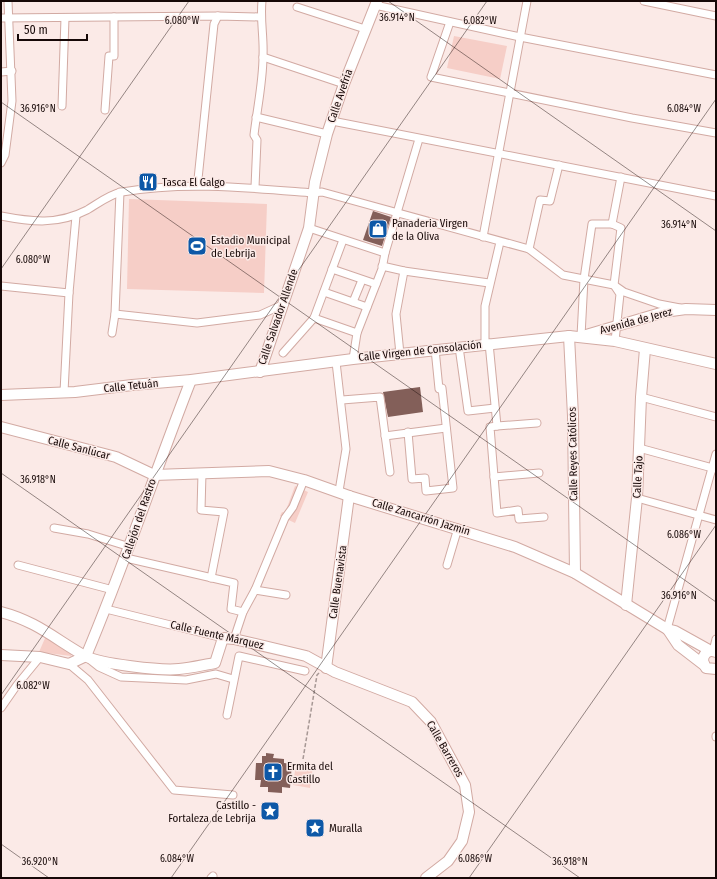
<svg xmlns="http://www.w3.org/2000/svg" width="717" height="879" viewBox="0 0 717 879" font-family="'Fira Sans Condensed',sans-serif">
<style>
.green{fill:#f6cec7}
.building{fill:#835f59}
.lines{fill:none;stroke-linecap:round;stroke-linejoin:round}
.street-casing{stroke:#d2aaa3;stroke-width:9}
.secondary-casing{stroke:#d2aaa3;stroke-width:12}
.path{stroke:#a79895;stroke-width:1.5;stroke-dasharray:4 2;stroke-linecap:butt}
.street{stroke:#fff;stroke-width:7}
.secondary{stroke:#fff;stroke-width:10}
.ticks{fill:none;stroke:#160807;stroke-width:1;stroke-opacity:0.45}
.labels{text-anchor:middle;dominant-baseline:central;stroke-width:3;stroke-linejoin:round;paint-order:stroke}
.street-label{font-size:11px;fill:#160807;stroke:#fbeae7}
.poi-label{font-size:11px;fill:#160807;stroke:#fbeae7;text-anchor:start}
.ticks-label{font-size:10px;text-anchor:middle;fill:#160807;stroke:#fbeae7;stroke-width:3;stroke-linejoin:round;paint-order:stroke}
</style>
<rect width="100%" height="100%" fill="#fbeae7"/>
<g class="green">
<path d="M 454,36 L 507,46 L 500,79 L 447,68 Z"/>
<path d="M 129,199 L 267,204 L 264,293 L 127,289 Z"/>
<path d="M 295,486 L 308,492 L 295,523 L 280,516 L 282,512 L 285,513 Z"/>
<path d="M 46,636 L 73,651 L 71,656 L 39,652 Z"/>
<path d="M 296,764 L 313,766 L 310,788 L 293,785 Z"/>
</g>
<g class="building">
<path d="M 373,211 L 391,217 L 382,246 L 363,240 Z"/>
<path d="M 420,387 L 423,412 L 388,417 L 383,392 Z"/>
<path d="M 266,753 L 274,754 L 273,758 L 284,759 L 284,763 L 292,764 L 290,788 L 282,787 L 282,793 L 268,792 L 268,787 L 260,787 L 261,780 L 255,780 L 256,763 L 262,763 L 262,756 L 266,756 Z"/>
</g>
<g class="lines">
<defs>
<g id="street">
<path d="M 644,1 L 716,16"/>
<path d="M 375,5 L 520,37 L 716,75"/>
<path d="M 297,7 L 365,29"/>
<path d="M 1,18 L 218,16 L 260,17"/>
<path d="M 450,22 L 431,77 L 632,118 L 716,133"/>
<path d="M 263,57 L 344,84"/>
<path d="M 1,72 L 12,71"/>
<path d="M 62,106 L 65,18"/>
<path d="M 105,110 L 109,56 L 114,56 L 114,17"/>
<path d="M 256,117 L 327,134"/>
<path d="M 332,121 L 716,196"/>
<path d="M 1,163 L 5,155 L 12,101 L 8,1"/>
<path d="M 200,185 L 198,179 L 214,24 L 218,16"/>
<path d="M 255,187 L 257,140 L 254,135 C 257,109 263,82 263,56 C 264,37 260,20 262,1"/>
<path d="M 1,216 C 32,222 58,225 87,210 C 97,204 110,194 122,192 C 186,181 250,188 313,193 L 322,192 L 529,249 L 563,275 L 614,285 L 624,292 L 659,304 L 680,308"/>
<path d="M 309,228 L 385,253"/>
<path d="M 483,237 L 527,1"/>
<path d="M 529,249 L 540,200 L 550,201 L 559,165"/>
<path d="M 382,266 L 404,271 L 489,283"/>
<path d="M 332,269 L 376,284"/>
<path d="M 1,286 L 69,293"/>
<path d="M 324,292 L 367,307"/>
<path d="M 353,302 L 362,280"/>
<path d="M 115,314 L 197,323 L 260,315 L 282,305"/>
<path d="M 314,318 L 357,333"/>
<path d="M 112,333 L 115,314 L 120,192"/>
<path d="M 581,336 L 584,279 L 592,224 L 612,224"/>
<path d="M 615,341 L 620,294 L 614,285 L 621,228 L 612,224 L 621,177"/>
<path d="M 489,343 L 497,426 L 490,427 L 497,513 L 518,510 L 519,519 L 544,517"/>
<path d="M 485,344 L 485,306 L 500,242"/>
<path d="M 459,347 L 468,411 L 495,408"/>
<path d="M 283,353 L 314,318 L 343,240"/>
<path d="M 400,354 L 396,314 L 404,271"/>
<path d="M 353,359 L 357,333 L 382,269 L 385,253 L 419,139"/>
<path d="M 336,362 L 346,449 L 339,491"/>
<path d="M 64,392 L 69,293 L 76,216"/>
<path d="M 641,397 L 716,417"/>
<path d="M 342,400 L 380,397 L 390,472"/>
<path d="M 497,426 L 537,423"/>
<path d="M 408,432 L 412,479 L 425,478 L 426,491 L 453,488 L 442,388 L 439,389 L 435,349"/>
<path d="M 385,436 L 446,428"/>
<path d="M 639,448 L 716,469"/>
<path d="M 202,473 L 201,510 L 224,512 L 211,578"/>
<path d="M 494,477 L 539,473"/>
<path d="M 637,498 L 716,520"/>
<path d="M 54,528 L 88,534 L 130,547"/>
<path d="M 126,558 L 234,583 L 231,609 L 243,612"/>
<path d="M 18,565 L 113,590"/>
<path d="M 447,565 L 458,528"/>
<path d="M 255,590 L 286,595"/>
<path d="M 106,609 L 223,638"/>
<path d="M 667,629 L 716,454"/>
<path d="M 234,639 L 243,612 L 255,590 L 285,518 L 293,507 L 304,480"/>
<path d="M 713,651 L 716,639"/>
<path d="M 89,659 L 99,667 L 121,677 L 186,680 L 216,674 L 233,679"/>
<path d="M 69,664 L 88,680 L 174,790 L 233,795"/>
<path d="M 1,708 L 17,685 L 40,657"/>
<path d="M 227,715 L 239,656 L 305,671"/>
<path d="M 716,736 L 716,737"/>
<path d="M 211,878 L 213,876"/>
</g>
<g id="secondary">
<path d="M 586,335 L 664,312 L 686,309 L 716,310"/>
<path d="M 569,336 L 573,416 L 575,573"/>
<path d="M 260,372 L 309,228 L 315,182 L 327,134 L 344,84 L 377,1"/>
<path d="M 1,395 L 75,392 L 132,385 L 191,380 L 353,359 L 569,336 L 615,341 L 716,364"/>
<path d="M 1,427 L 116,457 L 154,475 L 269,471 L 304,480 L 349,496 L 515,547 L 575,573 L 667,629 L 675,631 L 711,651"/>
<path d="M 626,605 L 637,498 L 641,397 L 645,349"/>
<path d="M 1,612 C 36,621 55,639 85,656 C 100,664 162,671 179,669 C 191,668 203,665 215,663 L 223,638 L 234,639 L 306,656 L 335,672 L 412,702 L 431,722 L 465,785 L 469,812 L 462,841 L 448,861 L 426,878"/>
<path d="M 668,630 L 678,645 L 704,665"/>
<path d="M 716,652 C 708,649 703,654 703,661 L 706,668 L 716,669"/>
<path d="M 1,655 L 40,657 L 69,664 L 86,656"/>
<path d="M 86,656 C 124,566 155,472 191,380"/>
<path d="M 326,668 L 349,496"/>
</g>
</defs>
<use href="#street" class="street-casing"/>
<use href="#secondary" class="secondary-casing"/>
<path class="path" d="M 303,759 L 317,675 L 319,673"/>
<use href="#street" class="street"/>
<use href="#secondary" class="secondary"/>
</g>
<path class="ticks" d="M 388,1 L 716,231M 1,102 L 716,602M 1,269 L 189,1M 1,473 L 580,878M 1,695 L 487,1M 1,844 L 49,878M 171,878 L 716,99M 469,878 L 716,525"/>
<defs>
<symbol id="restaurant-square" viewBox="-11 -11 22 22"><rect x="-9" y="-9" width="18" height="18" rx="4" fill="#0d58a7" stroke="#fbeae7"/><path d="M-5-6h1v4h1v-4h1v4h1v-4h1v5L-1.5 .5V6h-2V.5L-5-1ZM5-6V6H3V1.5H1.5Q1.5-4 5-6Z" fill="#fff"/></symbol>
<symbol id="shop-square" viewBox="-11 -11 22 22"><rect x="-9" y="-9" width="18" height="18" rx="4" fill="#0d58a7" stroke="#fbeae7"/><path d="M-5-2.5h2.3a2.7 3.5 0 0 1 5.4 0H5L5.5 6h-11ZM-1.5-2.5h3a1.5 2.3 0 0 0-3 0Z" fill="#fff"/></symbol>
<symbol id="stadium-square" viewBox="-11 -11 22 22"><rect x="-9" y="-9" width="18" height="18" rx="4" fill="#0d58a7" stroke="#fbeae7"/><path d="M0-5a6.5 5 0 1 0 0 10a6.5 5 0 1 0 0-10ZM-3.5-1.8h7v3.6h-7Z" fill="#fff"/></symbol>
<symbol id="church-square" viewBox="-11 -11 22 22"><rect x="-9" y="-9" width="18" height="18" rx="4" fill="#0d58a7" stroke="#fbeae7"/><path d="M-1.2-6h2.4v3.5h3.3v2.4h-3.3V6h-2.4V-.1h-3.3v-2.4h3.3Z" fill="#fff"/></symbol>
<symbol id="sight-square" viewBox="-11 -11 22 22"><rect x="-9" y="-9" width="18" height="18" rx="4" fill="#0d58a7" stroke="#fbeae7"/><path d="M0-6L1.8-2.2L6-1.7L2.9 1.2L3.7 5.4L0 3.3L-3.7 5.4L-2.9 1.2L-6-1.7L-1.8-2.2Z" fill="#fff"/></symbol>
</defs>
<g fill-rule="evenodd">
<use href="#restaurant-square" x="137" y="171" width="22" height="22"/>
<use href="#shop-square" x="367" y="218" width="22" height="22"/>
<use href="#stadium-square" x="186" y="235" width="22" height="22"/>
<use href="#church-square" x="262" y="761" width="22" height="22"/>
<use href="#sight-square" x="259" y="800" width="22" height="22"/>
<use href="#sight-square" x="304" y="817" width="22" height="22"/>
</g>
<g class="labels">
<g class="street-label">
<text transform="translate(340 96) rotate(-71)">Calle Avefría</text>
<text transform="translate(278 317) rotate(-71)">Calle Salvador Allende</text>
<text transform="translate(636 321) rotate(-15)">Avenida de Jerez</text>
<text transform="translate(420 351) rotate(-6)">Calle Virgen de Consolación</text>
<text transform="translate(131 386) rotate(-6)">Calle Tetuán</text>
<text transform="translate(79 448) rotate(15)">Calle Sanlúcar</text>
<text transform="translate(573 454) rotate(-91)">Calle Reyes Católicos</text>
<text transform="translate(638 477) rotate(-87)">Calle Tajo</text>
<text transform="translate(421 517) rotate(17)">Calle Zancarrón Jazmín</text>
<text transform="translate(139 519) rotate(-71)">Callejón del Rastro</text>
<text transform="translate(338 582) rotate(-82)">Calle Buenavista</text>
<text transform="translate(217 635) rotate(13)">Calle Fuente Márquez</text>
<text transform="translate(445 749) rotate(60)">Calle Barreros</text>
</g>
<g class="poi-label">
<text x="162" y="182">Tasca El Galgo</text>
<text x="392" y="223">Panaderia Virgen<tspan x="392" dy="13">de la Oliva</tspan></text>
<text x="211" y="240">Estadio Municipal<tspan x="211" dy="13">de Lebrija</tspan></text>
<text x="287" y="766">Ermita del<tspan x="287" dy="13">Castillo</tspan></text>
<text x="256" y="805" text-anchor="end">Castillo -<tspan x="256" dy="13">Fortaleza de Lebrija</tspan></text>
<text x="329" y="828">Muralla</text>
</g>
</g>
<g class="ticks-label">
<text x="397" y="21">36.914°N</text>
<text x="182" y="24">6.080°W</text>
<text x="480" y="24">6.082°W</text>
<text x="38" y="112">36.916°N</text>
<text x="684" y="112">6.084°W</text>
<text x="679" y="228">36.914°N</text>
<text x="33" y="263">6.080°W</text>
<text x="38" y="483">36.918°N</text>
<text x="684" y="538">6.086°W</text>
<text x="679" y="599">36.916°N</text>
<text x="33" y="689">6.082°W</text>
<text x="177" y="862">6.084°W</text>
<text x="475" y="862">6.086°W</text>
<text x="40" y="865">36.920°N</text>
<text x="570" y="865">36.918°N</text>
</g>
<rect width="717" height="879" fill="none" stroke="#160807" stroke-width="4"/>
<path d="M18 34v6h69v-6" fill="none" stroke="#160807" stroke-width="2"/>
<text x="24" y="34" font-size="12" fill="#160807" stroke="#fbeae7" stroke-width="3" paint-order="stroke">50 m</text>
</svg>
